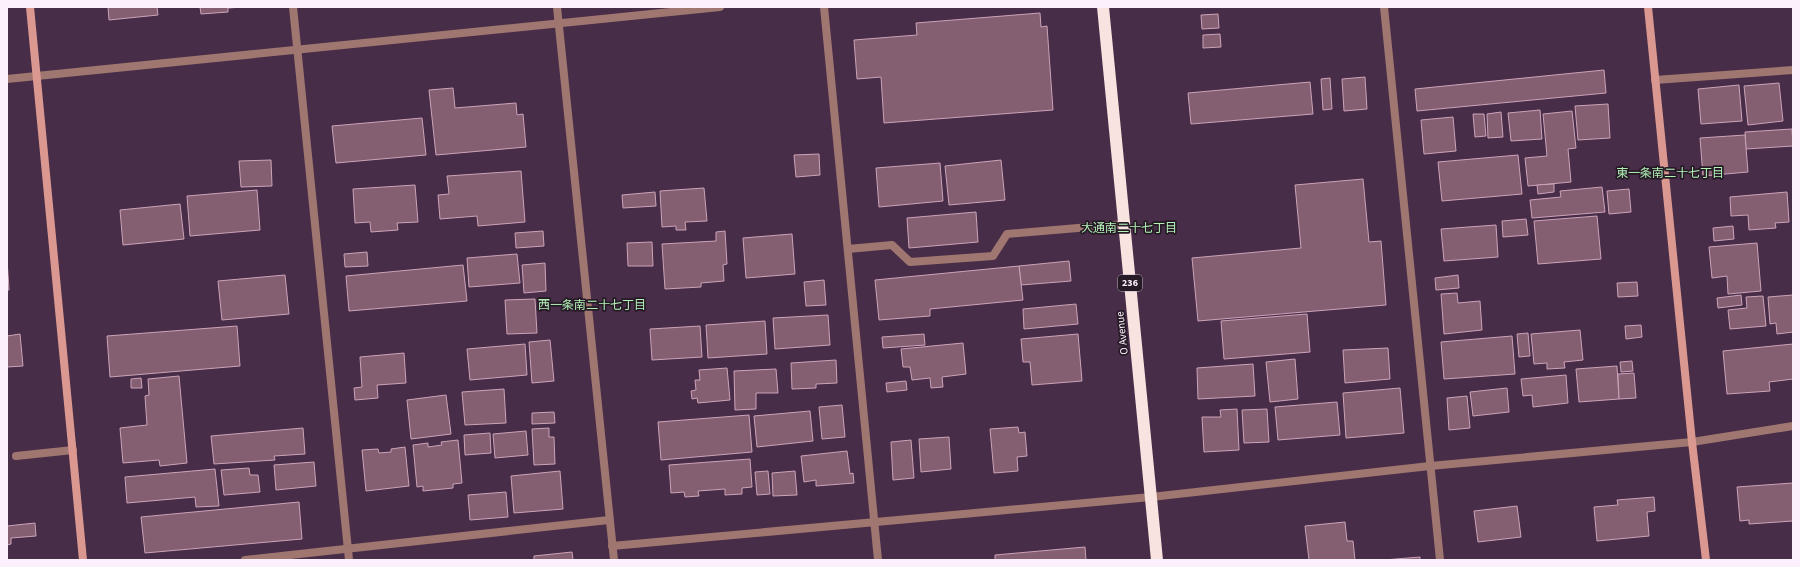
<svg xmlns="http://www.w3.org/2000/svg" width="1800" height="567" viewBox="0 0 1800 567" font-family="'Source Sans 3','Noto Sans JP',sans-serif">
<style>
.building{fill:#845f72;stroke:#cda3b9}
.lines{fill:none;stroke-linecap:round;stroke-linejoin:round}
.lane{stroke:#a07671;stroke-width:8}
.street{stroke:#a07671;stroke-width:8}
.secondary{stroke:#db9890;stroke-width:8}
.highway{stroke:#f9e3e0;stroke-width:12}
.labels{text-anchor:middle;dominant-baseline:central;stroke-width:3.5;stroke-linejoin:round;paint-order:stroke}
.shield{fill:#261a26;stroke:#bcb0bc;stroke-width:1}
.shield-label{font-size:10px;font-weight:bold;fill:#fdf0fd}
.street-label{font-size:11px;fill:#fdf0fd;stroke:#261a26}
.neighbourhood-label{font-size:12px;fill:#b3f1b7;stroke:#261a26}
</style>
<rect width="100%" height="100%" fill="#472d47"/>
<g class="building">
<path d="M 108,7 L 157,7 L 158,15 L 109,20 Z"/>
<path d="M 200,7 L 243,7 L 228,8 L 228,12 L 201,14 Z"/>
<path d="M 1040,13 L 1041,27 L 1047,26 L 1053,110 L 884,123 L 881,77 L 857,79 L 854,40 L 917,35 L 916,23 Z"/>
<path d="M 1218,14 L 1219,28 L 1202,29 L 1201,15 Z"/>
<path d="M 1220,34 L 1221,47 L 1203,48 L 1203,35 Z"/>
<path d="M 1604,70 L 1606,93 L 1417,111 L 1415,89 Z"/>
<path d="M 1365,77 L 1367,109 L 1344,111 L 1342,79 Z"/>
<path d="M 1330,78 L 1332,109 L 1323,110 L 1321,79 Z"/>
<path d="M 1310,82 L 1313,114 L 1191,124 L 1188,93 Z"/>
<path d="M 1779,83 L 1783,121 L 1748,125 L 1744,86 Z"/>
<path d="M 1739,85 L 1742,121 L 1701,124 L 1698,89 Z"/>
<path d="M 453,88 L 455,108 L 516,103 L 517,115 L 523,114 L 526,147 L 436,155 L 429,90 Z"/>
<path d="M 1608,104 L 1610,138 L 1578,140 L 1575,106 Z"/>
<path d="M 1540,110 L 1542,139 L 1511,141 L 1508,113 Z"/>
<path d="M 1572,111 L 1576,148 L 1568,149 L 1571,182 L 1528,186 L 1525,158 L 1547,156 L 1543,114 Z"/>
<path d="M 1501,112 L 1503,137 L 1488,138 L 1487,114 Z"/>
<path d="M 1473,114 L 1484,114 L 1486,136 L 1475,137 Z"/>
<path d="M 1453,117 L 1456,151 L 1424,154 L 1421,120 Z"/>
<path d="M 422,118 L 426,155 L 336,163 L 332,126 Z"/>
<path d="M 1792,129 L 1793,146 L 1746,149 L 1745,132 Z"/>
<path d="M 1745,135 L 1748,172 L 1703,176 L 1700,138 Z"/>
<path d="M 819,154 L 820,175 L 796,177 L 794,155 Z"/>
<path d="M 1518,155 L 1522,194 L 1442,201 L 1438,162 Z"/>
<path d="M 271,160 L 272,186 L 241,187 L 239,161 Z"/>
<path d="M 1001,160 L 1005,200 L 949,205 L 945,166 Z"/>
<path d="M 940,163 L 943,201 L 879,207 L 876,168 Z"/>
<path d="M 521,171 L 525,222 L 478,226 L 477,216 L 440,219 L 438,195 L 449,194 L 447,176 Z"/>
<path d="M 1363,179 L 1369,242 L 1381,241 L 1386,305 L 1198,321 L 1192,258 L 1301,248 L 1295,185 Z"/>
<path d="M 1554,184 L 1554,192 L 1538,194 L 1537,185 Z"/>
<path d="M 415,185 L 418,222 L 397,223 L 398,230 L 371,232 L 370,222 L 355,223 L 353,189 Z"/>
<path d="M 1602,187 L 1605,212 L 1532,218 L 1530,200 L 1561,197 L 1560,191 Z"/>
<path d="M 704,188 L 707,221 L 685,222 L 686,230 L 676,230 L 676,226 L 662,227 L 660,191 Z"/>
<path d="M 1629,189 L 1631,212 L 1609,214 L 1607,191 Z"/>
<path d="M 257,190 L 260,230 L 190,236 L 187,196 Z"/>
<path d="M 655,192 L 656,206 L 623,208 L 622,195 Z"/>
<path d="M 1787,192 L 1789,222 L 1775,223 L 1776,228 L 1749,230 L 1748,215 L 1731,216 L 1730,197 Z"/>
<path d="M 180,204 L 184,239 L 123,245 L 120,210 Z"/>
<path d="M 976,212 L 978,242 L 909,248 L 907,218 Z"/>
<path d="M 1597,216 L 1601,259 L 1538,264 L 1534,221 Z"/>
<path d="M 1526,219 L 1528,235 L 1503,237 L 1502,221 Z"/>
<path d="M 1496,225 L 1498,257 L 1444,261 L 1441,229 Z"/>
<path d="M 1733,226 L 1734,239 L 1714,241 L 1713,228 Z"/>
<path d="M 543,231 L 544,246 L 516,248 L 515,233 Z"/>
<path d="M 725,231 L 727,264 L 723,265 L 724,281 L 701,283 L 701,287 L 665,289 L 662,244 L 716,241 L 716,232 Z"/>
<path d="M 792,234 L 795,274 L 746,278 L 743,238 Z"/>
<path d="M 652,242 L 653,266 L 628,266 L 627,243 Z"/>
<path d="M 1757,243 L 1761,291 L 1728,294 L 1727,276 L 1712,278 L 1709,247 Z"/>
<path d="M 367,252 L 368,266 L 345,267 L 344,254 Z"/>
<path d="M 517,254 L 520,283 L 469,287 L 467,258 Z"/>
<path d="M 7,259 L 9,290 L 7,290 Z"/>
<path d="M 1069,261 L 1071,281 L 1021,285 L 1019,266 Z"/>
<path d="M 545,263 L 546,291 L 524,293 L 522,265 Z"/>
<path d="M 463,265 L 467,301 L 349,311 L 346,276 Z"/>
<path d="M 1019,266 L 1023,300 L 930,309 L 930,316 L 879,320 L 875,280 Z"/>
<path d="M 285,275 L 289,314 L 222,320 L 218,281 Z"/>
<path d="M 1458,275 L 1459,288 L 1436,290 L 1435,278 Z"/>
<path d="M 824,280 L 826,305 L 806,306 L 804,282 Z"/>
<path d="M 1637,282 L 1638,296 L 1618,297 L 1617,283 Z"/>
<path d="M 1457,293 L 1458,303 L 1480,301 L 1482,330 L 1444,334 L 1441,294 Z"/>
<path d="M 1741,295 L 1742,305 L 1718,308 L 1717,298 Z"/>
<path d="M 1793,295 L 1793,332 L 1777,334 L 1776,323 L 1770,324 L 1768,297 Z"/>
<path d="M 1763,296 L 1766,326 L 1730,329 L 1728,310 L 1747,308 L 1746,297 Z"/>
<path d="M 535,299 L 537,333 L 507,334 L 505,300 Z"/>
<path d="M 1076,304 L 1078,324 L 1024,329 L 1023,309 Z"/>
<path d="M 1307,314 L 1310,352 L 1224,359 L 1221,321 Z"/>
<path d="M 828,315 L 830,345 L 775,349 L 773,318 Z"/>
<path d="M 765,321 L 767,354 L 708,358 L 706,325 Z"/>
<path d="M 1641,325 L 1642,337 L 1626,339 L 1625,326 Z"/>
<path d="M 237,326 L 240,366 L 110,377 L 107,336 Z"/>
<path d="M 700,326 L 702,357 L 652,360 L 650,329 Z"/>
<path d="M 1580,330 L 1583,360 L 1564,362 L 1565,368 L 1547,369 L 1547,363 L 1534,364 L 1531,334 Z"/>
<path d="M 1528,333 L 1530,356 L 1519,357 L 1517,334 Z"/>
<path d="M 20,334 L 23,366 L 7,367 L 7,336 Z"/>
<path d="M 924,334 L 925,345 L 883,348 L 882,337 Z"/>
<path d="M 1078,334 L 1082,381 L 1032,385 L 1030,362 L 1023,362 L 1021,339 Z"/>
<path d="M 1512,336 L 1515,374 L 1444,379 L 1441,342 Z"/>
<path d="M 550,340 L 554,381 L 532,383 L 529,342 Z"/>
<path d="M 963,343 L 966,374 L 942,377 L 943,387 L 931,388 L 930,378 L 912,380 L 910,367 L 903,367 L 901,349 Z"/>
<path d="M 525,344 L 527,375 L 470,380 L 467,349 Z"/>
<path d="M 1793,344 L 1793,379 L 1769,382 L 1770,391 L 1727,394 L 1723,351 Z"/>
<path d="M 1388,348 L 1390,379 L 1345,383 L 1343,350 Z"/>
<path d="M 404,353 L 406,383 L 377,385 L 378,398 L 355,400 L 354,388 L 362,387 L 360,357 Z"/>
<path d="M 1295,359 L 1298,399 L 1270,402 L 1266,362 Z"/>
<path d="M 836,360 L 837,383 L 816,384 L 816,388 L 792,389 L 791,363 Z"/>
<path d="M 1632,361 L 1633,371 L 1621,372 L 1620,362 Z"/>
<path d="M 1253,364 L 1255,396 L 1198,399 L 1197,368 Z"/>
<path d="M 1617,366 L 1619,399 L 1579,402 L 1576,369 Z"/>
<path d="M 727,368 L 730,400 L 698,403 L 697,398 L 692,399 L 691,391 L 696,390 L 695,380 L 700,380 L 699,370 Z"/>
<path d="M 776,369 L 778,393 L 756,393 L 756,409 L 735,410 L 734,371 Z"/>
<path d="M 1634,373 L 1636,398 L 1619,399 L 1618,374 Z"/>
<path d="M 1566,375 L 1568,403 L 1533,407 L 1532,395 L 1523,396 L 1521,379 Z"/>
<path d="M 179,376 L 187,463 L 160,466 L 159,460 L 123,463 L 120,428 L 147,425 L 145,396 L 149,395 L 148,379 Z"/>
<path d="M 141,378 L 142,388 L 131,388 L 131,379 Z"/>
<path d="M 906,381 L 907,390 L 887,392 L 886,383 Z"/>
<path d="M 1400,388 L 1404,433 L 1346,438 L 1343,393 Z"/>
<path d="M 1507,388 L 1509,412 L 1473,416 L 1470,392 Z"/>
<path d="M 504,389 L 506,423 L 465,425 L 462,392 Z"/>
<path d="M 446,395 L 451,434 L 411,439 L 407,400 Z"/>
<path d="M 1467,396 L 1470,428 L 1449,430 L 1447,398 Z"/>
<path d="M 1337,402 L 1340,435 L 1278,440 L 1275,407 Z"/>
<path d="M 842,405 L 845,437 L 822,439 L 819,407 Z"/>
<path d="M 1237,409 L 1239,450 L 1204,452 L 1202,417 L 1221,417 L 1220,410 Z"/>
<path d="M 1267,409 L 1269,442 L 1244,443 L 1242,410 Z"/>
<path d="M 810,411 L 813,441 L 757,447 L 754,416 Z"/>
<path d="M 554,412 L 555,423 L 532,424 L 532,413 Z"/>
<path d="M 749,415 L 752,452 L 661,460 L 658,422 Z"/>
<path d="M 1018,427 L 1019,433 L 1025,432 L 1027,456 L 1017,457 L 1018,471 L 994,473 L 990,429 Z"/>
<path d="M 303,428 L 305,454 L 274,456 L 275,460 L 214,464 L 211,436 Z"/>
<path d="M 549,428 L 549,437 L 554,437 L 555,464 L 534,465 L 532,429 Z"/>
<path d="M 526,431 L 528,455 L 495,458 L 493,434 Z"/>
<path d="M 490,433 L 491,453 L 465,455 L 464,435 Z"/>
<path d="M 949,437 L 951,469 L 921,472 L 919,439 Z"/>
<path d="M 458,440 L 462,483 L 453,484 L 453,488 L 423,491 L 423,486 L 417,487 L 413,445 L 428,443 L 428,447 L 442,445 L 441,442 Z"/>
<path d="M 911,440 L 914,478 L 893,480 L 891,442 Z"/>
<path d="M 405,447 L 409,486 L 366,491 L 362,450 L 378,449 L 379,453 L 391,452 L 391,449 Z"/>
<path d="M 847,451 L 850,474 L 853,473 L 854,483 L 816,486 L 816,480 L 804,482 L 801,456 Z"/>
<path d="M 750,459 L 752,487 L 742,488 L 742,494 L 725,495 L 725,489 L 698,491 L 699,496 L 685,497 L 684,492 L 671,493 L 669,465 Z"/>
<path d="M 314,462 L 316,486 L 276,490 L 274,465 Z"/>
<path d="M 249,468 L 250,475 L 258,475 L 260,492 L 224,495 L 221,470 Z"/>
<path d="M 215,469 L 219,506 L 196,507 L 195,497 L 127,503 L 125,477 Z"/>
<path d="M 560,471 L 563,509 L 514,513 L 511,476 Z"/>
<path d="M 768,471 L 770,494 L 757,495 L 755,472 Z"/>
<path d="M 795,471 L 797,495 L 773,496 L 772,473 Z"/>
<path d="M 1793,483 L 1793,521 L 1749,524 L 1749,520 L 1740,521 L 1737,487 Z"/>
<path d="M 506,492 L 508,517 L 470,520 L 468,495 Z"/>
<path d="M 1654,497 L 1655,511 L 1647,512 L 1649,536 L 1597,541 L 1594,507 L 1618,505 L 1617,500 Z"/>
<path d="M 299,502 L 302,539 L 145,553 L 141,517 Z"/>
<path d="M 1517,506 L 1521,537 L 1478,542 L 1474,511 Z"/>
<path d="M 1345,522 L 1347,541 L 1353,541 L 1355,560 L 1309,560 L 1305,526 Z"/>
<path d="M 35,523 L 36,536 L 11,538 L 11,544 L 7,545 L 7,526 Z"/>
<path d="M 1085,547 L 1086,560 L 995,560 L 995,555 Z"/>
<path d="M 572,552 L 573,560 L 534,560 L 534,556 Z"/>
<path d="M 1420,557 L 1420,560 L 1384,560 Z"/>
</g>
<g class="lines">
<g class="lane">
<path d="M 848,249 L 892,245 L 910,262 L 993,256 L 1007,234 L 1125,224"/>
<path d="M 16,456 L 73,450"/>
</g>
<g class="street">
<path d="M 293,7 L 349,560"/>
<path d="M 557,7 L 614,560"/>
<path d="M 824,7 L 878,560"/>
<path d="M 1384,7 L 1440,560"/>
<path d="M 7,79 L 720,7"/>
<path d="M 1655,80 L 1793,70"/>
<path d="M 612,546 L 1151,497 L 1430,466 L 1692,442 L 1793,426"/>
<path d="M 245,560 L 609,520"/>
</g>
<g class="secondary">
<path d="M 30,7 L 83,560"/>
<path d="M 1648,7 L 1692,442 L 1706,560"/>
</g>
<path class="highway" d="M 1103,7 L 1157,560"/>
</g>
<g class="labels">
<rect class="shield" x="1118" y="275" width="24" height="16" rx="3"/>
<g class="shield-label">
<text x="1130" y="283">236</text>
</g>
<g class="street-label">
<text transform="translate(1122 333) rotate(-96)">O Avenue</text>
</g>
<g class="neighbourhood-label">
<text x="1670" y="173">東一条南二十七丁目</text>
<text x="1129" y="228">大通南二十七丁目</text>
<text x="592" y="305">西一条南二十七丁目</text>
</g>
</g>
<rect width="1800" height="567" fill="none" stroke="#fdf0fd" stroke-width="16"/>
</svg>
